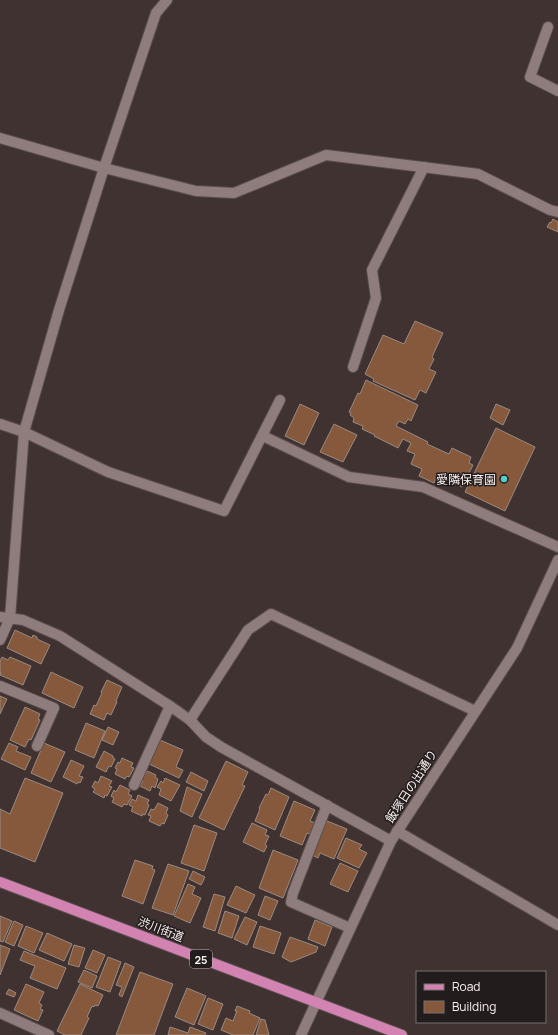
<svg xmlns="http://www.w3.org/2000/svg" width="558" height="1035" viewBox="0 0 558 1035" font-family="Manrope,'Noto Sans JP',sans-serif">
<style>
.building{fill:#86593c;stroke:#988a81}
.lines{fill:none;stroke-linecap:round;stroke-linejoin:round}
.street-casing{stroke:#5b4e4e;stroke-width:12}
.secondary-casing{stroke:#5b4e4e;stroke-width:12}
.primary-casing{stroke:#5b4e4e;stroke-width:12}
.street{stroke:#8f7d7d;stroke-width:10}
.secondary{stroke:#8f7d7d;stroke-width:10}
.primary{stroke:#d283b1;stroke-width:10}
.poi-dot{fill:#53cdca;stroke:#231c1c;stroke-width:1.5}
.labels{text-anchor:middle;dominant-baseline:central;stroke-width:3;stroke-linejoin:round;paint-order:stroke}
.shield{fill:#231c1c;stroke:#bab1b1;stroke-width:1}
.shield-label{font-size:11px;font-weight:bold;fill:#fbf1f1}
.poi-label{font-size:12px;fill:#fbf1f1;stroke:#231c1c;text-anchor:end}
.street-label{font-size:12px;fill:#fbf1f1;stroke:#231c1c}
</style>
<rect width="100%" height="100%" fill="#413232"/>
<g class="building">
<path d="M 553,219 L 558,222 L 558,232 L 547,227 L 550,222 L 551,223 Z"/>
<path d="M 415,321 L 443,333 L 432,357 L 434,359 L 429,369 L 436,372 L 426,393 L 420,390 L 415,400 L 373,381 L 374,379 L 365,374 L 383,335 L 404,344 Z"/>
<path d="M 366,380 L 418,405 L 411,421 L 408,419 L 405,424 L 399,421 L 396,426 L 428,442 L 427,444 L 449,454 L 452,448 L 471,457 L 469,463 L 473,465 L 462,487 L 437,475 L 434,483 L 419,476 L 422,469 L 411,464 L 415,454 L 407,451 L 411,443 L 403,439 L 398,448 L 374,436 L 375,435 L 362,429 L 363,426 L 353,422 L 354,418 L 350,415 L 351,413 L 349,412 L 358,393 L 360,394 Z"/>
<path d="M 300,404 L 319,413 L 304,445 L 285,436 Z"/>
<path d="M 496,404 L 510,410 L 503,425 L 490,418 Z"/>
<path d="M 334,424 L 357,435 L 343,462 L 320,452 Z"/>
<path d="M 496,428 L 535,447 L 505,511 L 465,492 Z"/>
<path d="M 15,630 L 32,638 L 33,635 L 37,637 L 37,639 L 50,645 L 41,664 L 7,648 Z"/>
<path d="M 2,657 L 8,660 L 10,657 L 31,666 L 23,685 L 0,675 L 1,672 L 0,672 L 0,661 Z"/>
<path d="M 51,672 L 83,687 L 74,708 L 42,693 Z"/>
<path d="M 107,680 L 122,687 L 116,701 L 117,702 L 111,715 L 107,713 L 104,720 L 90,714 L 94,705 L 96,706 L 102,693 L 101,692 Z"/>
<path d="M 0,696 L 7,699 L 0,714 Z"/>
<path d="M 25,707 L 40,714 L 38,719 L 40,720 L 31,740 L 29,739 L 25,747 L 10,740 Z"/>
<path d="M 86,723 L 105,731 L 94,758 L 75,750 Z"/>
<path d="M 108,727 L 119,732 L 113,745 L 102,740 Z"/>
<path d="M 160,740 L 183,750 L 176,767 L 183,770 L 179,778 L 149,764 Z"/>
<path d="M 9,743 L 18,747 L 16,751 L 31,757 L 25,770 L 1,759 Z"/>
<path d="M 44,743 L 65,752 L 51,782 L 31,773 Z"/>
<path d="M 104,751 L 113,756 L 113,758 L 115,759 L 111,767 L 109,766 L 106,772 L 96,767 Z"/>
<path d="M 122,758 L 133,763 L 131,767 L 134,768 L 129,777 L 127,776 L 125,779 L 115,774 L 117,769 L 115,768 L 118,762 L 120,763 Z"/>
<path d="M 71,760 L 84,766 L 79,776 L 83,777 L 80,783 L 78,782 L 77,784 L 63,777 Z"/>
<path d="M 226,761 L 248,772 L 242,785 L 245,786 L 224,830 L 199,818 Z"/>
<path d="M 147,771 L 156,775 L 155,777 L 158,779 L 155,788 L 152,786 L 150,791 L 140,786 L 143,781 L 141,780 L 143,774 L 145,775 Z"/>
<path d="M 191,772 L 208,781 L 204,791 L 186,782 Z"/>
<path d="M 101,776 L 112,781 L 109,786 L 112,787 L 107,796 L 105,795 L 104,798 L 93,792 L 95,789 L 92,787 L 95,781 L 98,783 Z"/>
<path d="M 25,778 L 63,793 L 35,862 L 0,848 L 0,809 L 10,814 Z"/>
<path d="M 165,778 L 180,785 L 171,801 L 159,795 L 161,789 L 157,787 L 161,781 L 163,783 Z"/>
<path d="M 120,785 L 130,790 L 128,794 L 132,796 L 127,805 L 124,804 L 122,807 L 112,802 L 114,798 L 111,796 L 114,790 L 116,792 Z"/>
<path d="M 187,787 L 202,794 L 192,817 L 180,811 Z"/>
<path d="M 271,788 L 289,797 L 275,830 L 255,821 L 260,809 L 259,808 L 266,794 L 268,795 Z"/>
<path d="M 138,795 L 149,800 L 147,804 L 149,805 L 145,815 L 143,814 L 142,816 L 131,811 L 133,807 L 129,805 L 132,799 L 136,801 Z"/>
<path d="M 294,801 L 315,810 L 310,821 L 315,823 L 310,834 L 307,833 L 302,845 L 280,836 Z"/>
<path d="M 158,803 L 168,808 L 166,813 L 168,815 L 164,824 L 162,823 L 160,826 L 149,821 L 151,816 L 148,815 L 151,809 L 154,810 Z"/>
<path d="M 327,821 L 347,829 L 334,859 L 320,853 L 318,858 L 312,855 Z"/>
<path d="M 252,823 L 267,830 L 265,835 L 269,836 L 265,845 L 267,846 L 264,852 L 243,842 Z"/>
<path d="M 194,825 L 217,833 L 204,871 L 181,863 Z"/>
<path d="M 346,838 L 362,845 L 359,849 L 367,853 L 359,868 L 337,858 Z"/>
<path d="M 273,850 L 298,860 L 283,898 L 259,888 Z"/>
<path d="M 135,860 L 153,866 L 152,869 L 155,870 L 143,904 L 122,896 Z"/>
<path d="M 340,863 L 358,871 L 348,892 L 330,884 Z"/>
<path d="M 168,864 L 189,871 L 173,915 L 152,908 Z"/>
<path d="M 193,871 L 205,877 L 201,885 L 189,879 Z"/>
<path d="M 188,884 L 195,887 L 192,894 L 201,898 L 190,923 L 174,916 Z"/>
<path d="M 236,886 L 255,895 L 246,913 L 227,905 Z"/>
<path d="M 214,894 L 225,897 L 215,931 L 203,927 Z"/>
<path d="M 265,896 L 278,901 L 270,920 L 258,915 Z"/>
<path d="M 225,911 L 239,916 L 232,938 L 218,933 Z"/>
<path d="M 0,916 L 12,921 L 3,942 L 0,941 Z"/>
<path d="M 245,917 L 257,922 L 247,945 L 234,939 Z"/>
<path d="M 315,920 L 332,927 L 325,946 L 308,939 Z"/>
<path d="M 14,921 L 23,925 L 14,946 L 5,942 Z"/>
<path d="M 26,926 L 43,933 L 34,953 L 18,946 Z"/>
<path d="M 260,926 L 281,933 L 274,954 L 253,947 Z"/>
<path d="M 47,933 L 72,944 L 64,961 L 39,950 Z"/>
<path d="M 290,937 L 318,947 L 316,952 L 291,962 L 282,957 Z"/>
<path d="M 0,945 L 10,949 L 0,975 Z"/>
<path d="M 74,945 L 85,948 L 79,967 L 68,964 Z"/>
<path d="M 93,950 L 105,955 L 97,973 L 85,968 Z"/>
<path d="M 24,951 L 66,968 L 57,989 L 30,978 L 35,966 L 20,960 Z"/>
<path d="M 108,957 L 121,962 L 110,992 L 96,987 Z"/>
<path d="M 125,963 L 134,967 L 122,997 L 119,995 L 122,987 L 116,985 Z"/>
<path d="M 84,970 L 97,976 L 92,988 L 78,982 Z"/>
<path d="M 140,972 L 173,984 L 154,1035 L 116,1035 Z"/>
<path d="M 26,984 L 44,992 L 39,1003 L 42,1005 L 40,1009 L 43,1010 L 38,1021 L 14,1010 Z"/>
<path d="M 80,984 L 103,995 L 98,1006 L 95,1005 L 94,1007 L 92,1006 L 87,1017 L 89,1018 L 81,1035 L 65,1035 L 57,1031 Z"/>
<path d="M 187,988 L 206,996 L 194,1025 L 175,1017 Z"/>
<path d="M 9,989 L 16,993 L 14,997 L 6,994 Z"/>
<path d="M 208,998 L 223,1004 L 213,1030 L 198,1024 Z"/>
<path d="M 237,1006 L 250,1011 L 249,1013 L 260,1018 L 253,1035 L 233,1035 L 221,1030 L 226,1018 L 233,1021 L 237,1011 L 235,1011 Z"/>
<path d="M 261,1019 L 265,1020 L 269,1035 L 256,1035 Z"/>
<path d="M 170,1027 L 188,1033 L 190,1027 L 206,1033 L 205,1035 L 168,1035 Z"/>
</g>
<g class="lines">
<defs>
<g id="street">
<path d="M 548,27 L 530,77 L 558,91"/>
<path d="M 0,138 L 104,168 L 196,191 L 234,193 L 326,155 L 478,174 L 550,210 L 558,212"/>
<path d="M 353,367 L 376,298 L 372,270 L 424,167"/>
<path d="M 0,424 L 24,432 L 108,472 L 224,511 L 280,400"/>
<path d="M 263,436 L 349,477 L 423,487 L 558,547"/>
<path d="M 0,617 L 23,620 L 60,636 L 170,706 L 190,720 L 206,737 L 221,747 L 391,841"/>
<path d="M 0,640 L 10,618 L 24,432 L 59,310 L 104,168 L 156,13 L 167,0"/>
<path d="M 0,686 L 54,708 L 37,746"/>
<path d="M 190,720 L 248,630 L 271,614 L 475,711"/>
<path d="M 134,785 L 170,706"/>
<path d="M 327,805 L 293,893 L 291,902 L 350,928"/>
<path d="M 397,831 L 558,925"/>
<path d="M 0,1013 L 49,1035"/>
</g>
<path id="secondary" d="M 301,1035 L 391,841 L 517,648 L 558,560"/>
<path id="primary" d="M 0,882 L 402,1035"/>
</defs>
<use href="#street" class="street-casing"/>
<use href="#secondary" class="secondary-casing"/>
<use href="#primary" class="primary-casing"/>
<use href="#street" class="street"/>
<use href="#secondary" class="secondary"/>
<use href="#primary" class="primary"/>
</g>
<circle class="poi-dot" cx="504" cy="479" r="4"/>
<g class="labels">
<rect class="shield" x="190" y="950" width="22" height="18" rx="3"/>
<g class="shield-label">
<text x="201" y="959">25</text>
</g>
<g class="poi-label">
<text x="496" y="479">愛隣保育園</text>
</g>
<g class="street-label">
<text transform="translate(411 786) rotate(-57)">飯塚日の出通り</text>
<text transform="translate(161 929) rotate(21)">渋川街道</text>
</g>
</g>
<rect x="416" y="971" width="130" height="52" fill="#231c1c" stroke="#797171"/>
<rect x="424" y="984" width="20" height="6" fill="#d283b1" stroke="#797171"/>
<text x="452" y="991" font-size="12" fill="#fbf1f1">Road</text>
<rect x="424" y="1001" width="20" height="12" fill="#86593c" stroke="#797171"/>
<text x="452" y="1011" font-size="12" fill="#fbf1f1">Building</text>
</svg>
